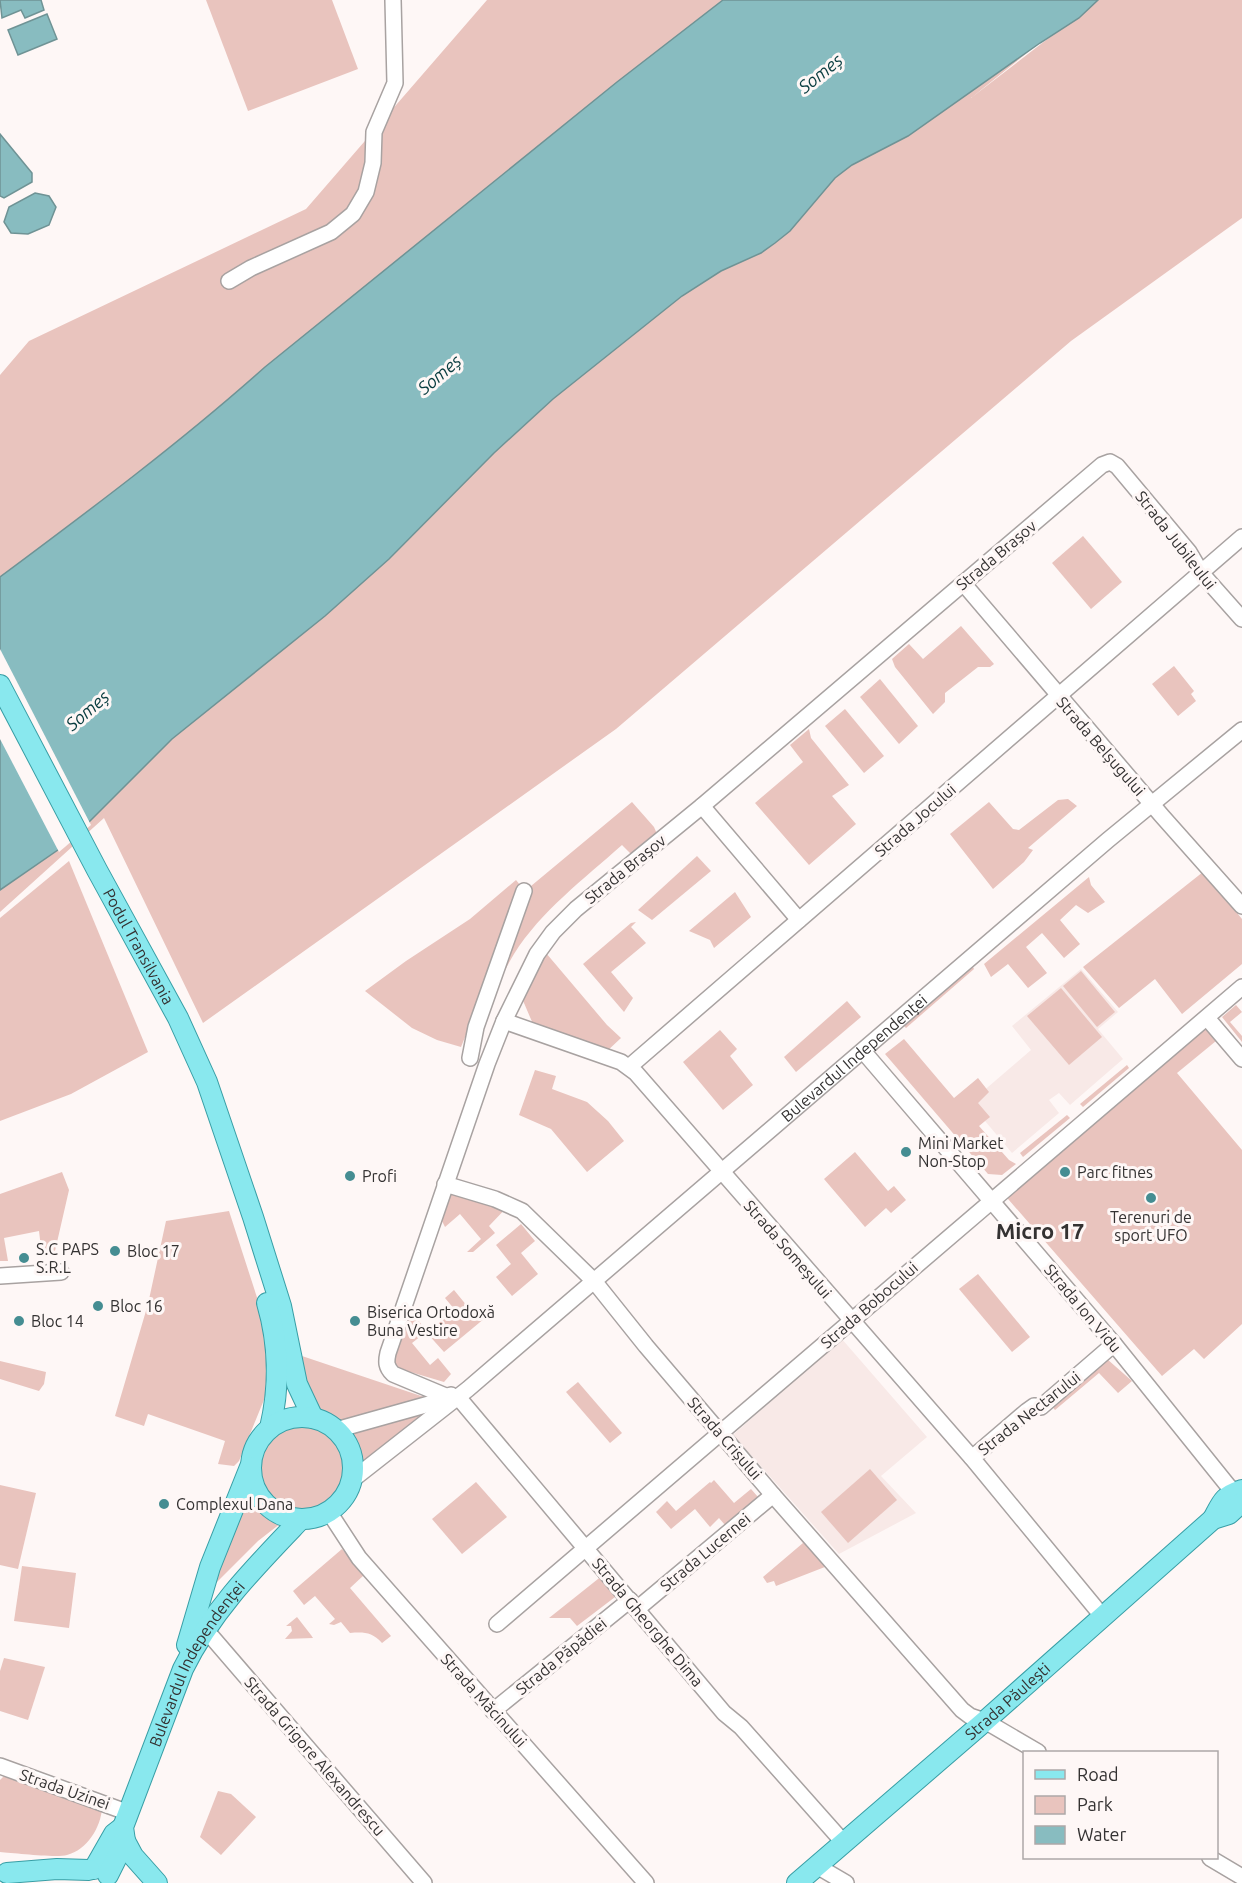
<svg xmlns="http://www.w3.org/2000/svg" width="1242" height="1883" viewBox="0 0 1242 1883" font-family="Ubuntu,sans-serif">
<style>
.built{fill:#f8e9e7}
.green{fill:#e9c4be}
.water{fill:#88bcc0;stroke:#6f9395;stroke-width:1.5}
.pier{fill:#fef7f6}
.lines{fill:none;stroke-linecap:round;stroke-linejoin:round}
.minor-casing{stroke:#a8a2a1;stroke-width:18}
.major-casing{stroke:#389ea5;stroke-width:22}
.minor{stroke:#fff;stroke-width:15}
.major{stroke:#89e8ee;stroke-width:20}
.poi-dot{fill:#458d92;stroke:#fef7f6;stroke-width:2}
.labels{text-anchor:middle;dominant-baseline:central;stroke-width:6;stroke-linejoin:round;paint-order:stroke}
.street-label{font-size:16px;fill:#343232;stroke:#fef7f6}
.poi-label{font-size:16px;fill:#343232;stroke:#fef7f6;text-anchor:start}
.water-label{font-size:18px;font-style:italic;fill:#083c3f;stroke:#fef7f6}
.district-label{font-size:22px;font-weight:bold;fill:#343232;stroke:#fef7f6}
</style>
<rect width="100%" height="100%" fill="#fef7f6"/>
<g class="built">
<path d="M 1081,969 L 1118,1012 L 1098,1029 L 1123,1059 L 1070,1105 L 1059,1093 L 1049,1100 L 1059,1113 L 1012,1153 L 985,1121 L 989,1117 L 974,1099 L 1031,1050 L 1012,1026 Z"/>
<path d="M 841,1338 L 927,1437 L 881,1476 L 916,1513 L 839,1554 L 733,1435 Z"/>
</g>
<g class="green">
<path d="M 206,0 L 332,0 L 358,69 L 248,111 Z"/>
<path d="M 487,0 L 1093,0 L 971,98 L 1098,0 L 1242,0 L 1242,218 L 1071,341 L 616,729 L 203,1023 L 104,818 L 0,912 L 0,375 L 29,341 L 306,209 Z"/>
<path d="M 1083,536 L 1122,582 L 1091,609 L 1052,563 Z"/>
<path d="M 961,626 L 994,664 L 990,667 L 978,667 L 945,693 L 945,702 L 933,714 L 895,667 L 892,659 L 909,644 L 923,659 Z"/>
<path d="M 1174,666 L 1194,691 L 1191,694 L 1196,701 L 1178,716 L 1152,684 Z"/>
<path d="M 880,679 L 918,726 L 899,744 L 860,697 Z"/>
<path d="M 845,709 L 884,756 L 864,773 L 825,726 Z"/>
<path d="M 809,729 L 811,738 L 849,785 L 832,796 L 856,824 L 809,865 L 755,803 L 803,762 L 790,745 Z"/>
<path d="M 1068,799 L 1077,806 L 1028,848 L 1033,850 L 1024,862 L 993,889 L 950,834 L 989,802 L 1013,829 L 1019,830 L 1058,800 Z"/>
<path d="M 632,802 L 654,827 L 657,834 L 631,854 L 622,845 C 584,879 541,911 514,954 C 508,964 503,974 498,983 L 486,985 L 461,1047 L 437,1040 L 412,1028 L 365,991 L 406,961 L 470,919 L 516,880 L 525,891 Z"/>
<path d="M 697,856 L 711,871 L 652,920 L 638,910 Z"/>
<path d="M 69,861 L 148,1052 L 71,1094 L 0,1121 L 0,918 Z"/>
<path d="M 1203,872 L 1242,919 L 1242,964 L 1182,1014 L 1155,979 L 1119,1008 L 1083,967 Z"/>
<path d="M 1089,877 L 1091,885 L 1105,902 L 1088,913 L 1076,905 L 1060,920 L 1080,944 L 1064,958 L 1042,933 L 1026,947 L 1047,973 L 1028,988 L 1008,964 L 991,977 L 984,964 Z"/>
<path d="M 735,892 L 751,917 L 714,948 L 710,940 L 689,931 Z"/>
<path d="M 636,922 L 631,927 L 646,943 L 611,972 L 633,998 L 624,1012 L 583,964 L 631,923 Z"/>
<path d="M 546,953 L 607,1025 L 621,1038 L 606,1052 L 533,1024 L 521,996 Z"/>
<path d="M 973,967 L 974,969 L 906,1028 L 904,1026 Z"/>
<path d="M 1081,971 L 1115,1012 L 1097,1027 L 1063,986 Z"/>
<path d="M 1061,988 L 1102,1037 L 1069,1065 L 1027,1016 Z"/>
<path d="M 847,1001 L 861,1017 L 796,1072 L 784,1057 Z"/>
<path d="M 1236,1005 L 1242,1012 L 1230,1022 L 1242,1036 L 1242,1042 L 1222,1017 Z"/>
<path d="M 1203,1026 L 1216,1041 L 1177,1073 L 1242,1150 L 1242,1324 L 1204,1359 L 1194,1349 L 1162,1376 L 1002,1192 Z"/>
<path d="M 720,1030 L 737,1049 L 730,1056 L 753,1085 L 723,1110 L 683,1062 Z"/>
<path d="M 904,1039 L 954,1098 L 978,1078 L 989,1092 L 978,1103 L 990,1117 L 979,1126 L 1009,1160 L 1016,1164 L 1002,1175 L 988,1174 L 885,1054 Z"/>
<path d="M 1127,1065 L 1129,1068 L 1083,1107 L 1080,1104 Z"/>
<path d="M 535,1070 L 556,1076 L 552,1089 L 587,1102 L 608,1121 L 624,1141 L 587,1172 L 551,1129 L 519,1115 Z"/>
<path d="M 1067,1115 L 1070,1118 L 1023,1157 L 1020,1153 Z"/>
<path d="M 855,1152 L 888,1191 L 894,1186 L 906,1200 L 891,1213 L 886,1208 L 865,1227 L 824,1179 Z"/>
<path d="M 62,1172 L 69,1190 L 55,1251 L 42,1256 L 39,1231 L 4,1238 L 8,1261 L 0,1261 L 0,1194 Z"/>
<path d="M 445,1184 L 510,1204 L 489,1226 L 495,1233 L 473,1252 L 467,1252 L 481,1239 L 460,1214 L 445,1227 L 436,1209 Z"/>
<path d="M 229,1211 L 264,1319 L 270,1385 L 239,1461 L 234,1466 L 218,1464 L 225,1441 L 148,1414 L 144,1426 L 115,1416 L 148,1304 L 166,1221 Z"/>
<path d="M 521,1224 L 535,1241 L 521,1253 L 538,1274 L 512,1296 L 496,1277 L 511,1264 L 496,1245 Z"/>
<path d="M 978,1274 L 1030,1337 L 1012,1352 L 959,1289 Z"/>
<path d="M 454,1290 L 472,1312 L 477,1308 L 485,1318 L 444,1352 L 426,1332 L 412,1343 L 430,1365 L 438,1358 L 451,1374 L 444,1382 L 397,1368 L 390,1359 L 407,1307 L 427,1331 L 455,1310 L 445,1298 Z"/>
<path d="M 299,1355 L 433,1400 L 334,1425 L 317,1414 L 307,1399 Z"/>
<path d="M 1107,1359 L 1132,1381 L 1118,1393 L 1099,1373 L 1055,1410 L 1050,1404 Z"/>
<path d="M 0,1361 L 46,1372 L 44,1384 L 39,1391 L 0,1379 Z"/>
<path d="M 578,1382 L 622,1433 L 610,1443 L 566,1392 Z"/>
<path d="M 451,1398 L 355,1475 C 359,1457 354,1444 340,1431 Z"/>
<circle cx="302" cy="1468" r="51"/>
<path d="M 870,1469 L 897,1500 L 848,1543 L 821,1512 Z"/>
<path d="M 714,1480 L 734,1503 L 751,1489 L 758,1497 L 725,1525 L 719,1518 L 710,1527 L 695,1509 L 671,1529 L 656,1512 L 667,1501 L 676,1511 L 710,1482 L 711,1483 Z"/>
<path d="M 476,1482 L 507,1517 L 462,1554 L 432,1519 Z"/>
<path d="M 0,1485 L 36,1493 L 18,1569 L 0,1565 Z"/>
<path d="M 251,1489 L 267,1510 L 285,1520 L 258,1541 L 208,1591 Z"/>
<path d="M 788,1512 L 830,1565 L 776,1586 L 774,1581 L 767,1583 L 763,1577 L 803,1543 L 783,1517 Z"/>
<path d="M 342,1549 L 364,1575 L 350,1588 L 391,1636 L 382,1643 C 372,1632 364,1632 350,1633 L 341,1622 L 334,1625 L 329,1624 L 335,1619 L 315,1596 L 304,1605 L 293,1591 Z"/>
<path d="M 22,1566 L 76,1573 L 69,1628 L 14,1621 Z"/>
<path d="M 603,1575 L 619,1594 L 577,1626 L 570,1618 L 549,1618 Z"/>
<path d="M 297,1617 L 311,1635 L 313,1638 L 285,1639 L 292,1631 L 291,1626 L 286,1626 Z"/>
<path d="M 4,1658 L 45,1667 L 28,1720 L 0,1711 L 0,1671 Z"/>
<path d="M 7,1773 L 102,1808 C 101,1827 87,1850 67,1855 C 56,1858 14,1853 0,1852 L 0,1780 Z"/>
<path d="M 218,1791 L 231,1794 L 256,1817 L 221,1855 L 200,1837 Z"/>
</g>
<g class="water">
<path d="M 0,0 L 41,0 L 44,10 L 25,18 L 21,10 L 2,18 Z"/>
<path d="M 723,0 L 1098,0 L 1079,18 L 1040,43 L 908,136 L 852,165 L 835,178 L 790,231 L 775,243 L 761,253 L 721,271 L 682,296 L 553,399 L 494,453 L 389,559 L 325,616 L 172,739 L 68,843 L 0,890 L 0,577 C 90,510 181,442 265,367 L 617,82 Z"/>
<path d="M 47,14 L 57,39 L 18,55 L 8,30 Z"/>
<path d="M 0,134 L 32,173 L 32,182 L 4,198 L 0,196 Z"/>
<path d="M 35,193 L 49,196 L 56,207 L 49,225 L 28,234 L 11,233 L 4,222 L 9,207 Z"/>
</g>
<path class="pier" d="M 0,649 L 91,825 L 59,852 L 0,739 Z"/>
<g class="lines">
<defs>
<g id="minor">
<path d="M 229,281 L 251,268 L 331,232 L 353,214 L 366,192 L 373,163 L 374,132 L 395,83 L 393,0"/>
<path d="M 963,583 L 1162,816 L 1242,906"/>
<path d="M 702,806 L 799,920"/>
<path d="M 1207,1018 L 1242,1059"/>
<path d="M 504,1021 L 621,1062 L 636,1073 L 972,1458 L 1103,1617"/>
<path d="M 863,1051 L 1114,1344 L 1229,1487 L 1236,1491"/>
<path d="M 470,1058 L 476,1027 L 524,891"/>
<path d="M 629,1067 L 1242,537"/>
<path d="M 445,1184 L 495,1199 L 522,1211 L 594,1281 L 646,1346 L 773,1495 L 962,1710 L 970,1716 L 985,1721 L 1038,1752"/>
<path d="M 0,1276 L 61,1272"/>
<path d="M 448,1397 L 393,1374 C 386,1367 386,1362 388,1353 L 487,1064 L 504,1021 L 537,954 L 553,932 L 576,909 L 702,806 L 1102,465 L 1110,462 L 1117,466 L 1189,552 L 1202,574 L 1242,619"/>
<path d="M 458,1397 L 724,1713 L 741,1727 L 844,1843"/>
<path d="M 336,1430 L 429,1404 L 451,1395"/>
<path d="M 972,1458 L 1027,1411 L 1034,1406 L 1041,1407 L 1114,1344"/>
<path id="s1" d="M 352,1480 L 468,1389 L 1108,840 L 1242,730"/>
<path d="M 329,1512 L 359,1558 L 646,1883"/>
<path d="M 637,1609 L 773,1495"/>
<path d="M 497,1624 L 1242,987"/>
<path d="M 205,1629 L 424,1883"/>
<path d="M 493,1711 L 630,1600"/>
<path d="M 0,1766 L 129,1813"/>
<path d="M 1210,1858 L 1242,1877"/>
<path d="M 817,1866 L 846,1883"/>
</g>
<g id="major">
<path id="s2" d="M 0,685 L 97,870 L 178,1018 L 207,1082 L 253,1217 L 281,1306 L 297,1384 L 313,1418"/>
<path d="M 267,1303 C 279,1344 280,1386 270,1428"/>
<circle cx="302" cy="1468" r="51"/>
<path d="M 1213,1519 C 1222,1502 1223,1496 1242,1490"/>
<path d="M 187,1645 L 210,1567 L 250,1467"/>
<path d="M 125,1841 L 133,1856 L 157,1883"/>
<path d="M 94,1869 L 114,1834 L 123,1827"/>
<path d="M 7,1873 L 57,1869 L 89,1870"/>
<path id="s3" d="M 108,1875 L 125,1841 L 123,1827 L 183,1669 C 211,1611 257,1565 301,1519"/>
<path id="s4" d="M 797,1883 L 985,1721 L 1213,1519 L 1229,1514 L 1242,1502"/>
</g>
</defs>
<use href="#minor" class="minor-casing"/>
<use href="#major" class="major-casing"/>
<use href="#minor" class="minor"/>
<use href="#major" class="major"/>
</g>
<g class="poi-dot">
<circle cx="906" cy="1152" r="6"/>
<circle cx="1065" cy="1172" r="6"/>
<circle cx="350" cy="1176" r="6"/>
<circle cx="1151" cy="1198" r="6"/>
<circle cx="115" cy="1251" r="6"/>
<circle cx="24" cy="1258" r="6"/>
<circle cx="98" cy="1306" r="6"/>
<circle cx="19" cy="1321" r="6"/>
<circle cx="355" cy="1321" r="6"/>
<circle cx="164" cy="1504" r="6"/>
</g>
<g class="labels">
<g class="street-label">
<text transform="translate(1176 540) rotate(52)">Strada Jubileului</text>
<text transform="translate(996 555) rotate(-40)">Strada Brașov</text>
<text transform="translate(1101 746) rotate(49)">Strada Belșugului</text>
<text transform="translate(915 820) rotate(-41)">Strada Jocului</text>
<text transform="translate(625 869) rotate(-39)">Strada Brașov</text>
<text stroke="none"><textPath href="#s2" startOffset="296">Podul Transilvania</textPath></text>
<text stroke="none"><textPath href="#s1" startOffset="656">Bulevardul Independenței</textPath></text>
<text transform="translate(788 1249) rotate(49)">Strada Someșului</text>
<text transform="translate(869 1305) rotate(-41)">Strada Bobocului</text>
<text transform="translate(1083 1308) rotate(50)">Strada Ion Vidu</text>
<text transform="translate(1029 1413) rotate(-38)">Strada Nectarului</text>
<text transform="translate(725 1438) rotate(49)">Strada Crișului</text>
<text transform="translate(705 1552) rotate(-40)">Strada Lucernei</text>
<text transform="translate(648 1622) rotate(50)">Strada Gheorghe Dima</text>
<text transform="translate(561 1656) rotate(-39)">Strada Păpădiei</text>
<text stroke="none"><textPath href="#s3" startOffset="232">Bulevardul Independenței</textPath></text>
<text transform="translate(484 1700) rotate(48)">Strada Măcinului</text>
<text stroke="none"><textPath href="#s4" startOffset="278">Strada Păulești</textPath></text>
<text transform="translate(315 1756) rotate(49)">Strada Grigore Alexandrescu</text>
<text transform="translate(65 1789) rotate(19)">Strada Uzinei</text>
</g>
<g class="poi-label">
<text x="918" y="1143">Mini Market<tspan x="918" dy="18">Non-Stop</tspan></text>
<text x="1077" y="1172">Parc fitnes</text>
<text x="362" y="1176">Profi</text>
<text x="1151" y="1217" text-anchor="middle">Terenuri de<tspan x="1151" dy="18">sport UFO</tspan></text>
<text x="36" y="1249">S.C PAPS<tspan x="36" dy="18">S.R.L</tspan></text>
<text x="127" y="1251">Bloc 17</text>
<text x="110" y="1306">Bloc 16</text>
<text x="367" y="1312">Biserica Ortodoxă<tspan x="367" dy="18">Buna Vestire</tspan></text>
<text x="31" y="1321">Bloc 14</text>
<text x="176" y="1504">Complexul Dana</text>
</g>
<g class="water-label">
<text transform="translate(820 73) rotate(-39)">Someș</text>
<text transform="translate(439 374) rotate(-40)">Someș</text>
<text transform="translate(87 710) rotate(-41)">Someș</text>
</g>
<g class="district-label">
<text x="1040" y="1230">Micro 17</text>
</g>
</g>
<rect x="1023" y="1751" width="195" height="108" fill="#fef7f6" stroke="#ada8a8" stroke-width="1.5"/>
<rect x="1035" y="1770" width="30" height="9" fill="#89e8ee" stroke="#ada8a8" stroke-width="1.5"/>
<text x="1077" y="1781" font-size="18" fill="#343232">Road</text>
<rect x="1035" y="1796" width="30" height="18" fill="#e9c4be" stroke="#ada8a8" stroke-width="1.5"/>
<text x="1077" y="1811" font-size="18" fill="#343232">Park</text>
<rect x="1035" y="1826" width="30" height="18" fill="#88bcc0" stroke="#ada8a8" stroke-width="1.5"/>
<text x="1077" y="1841" font-size="18" fill="#343232">Water</text>
</svg>
